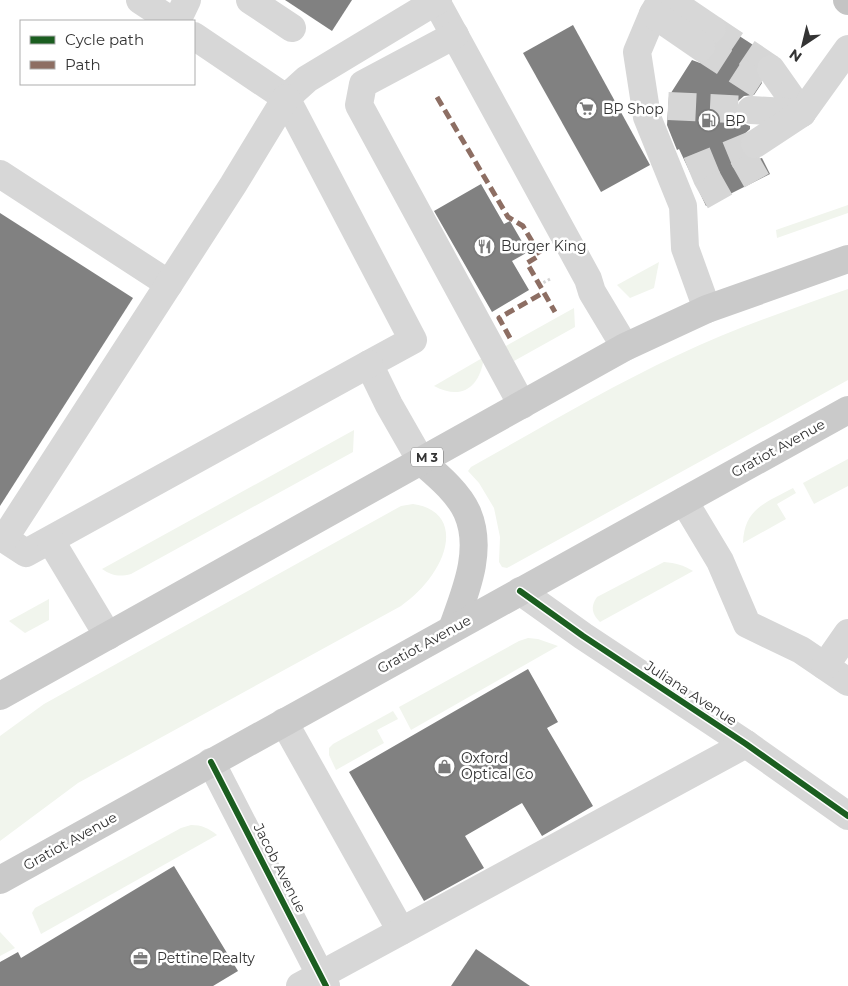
<svg xmlns="http://www.w3.org/2000/svg" width="848" height="986" viewBox="0 0 848 986" font-family="Montserrat,sans-serif">
<style>
.green{fill:#f1f5ed}
.building{fill:#818181}
.lines{fill:none;stroke-linecap:round;stroke-linejoin:round}
.minor-tunnel{stroke:#d6d6d6;stroke-width:28;stroke-dasharray:28 14;stroke-linecap:butt}
.path{stroke:#d6d6d6;stroke-width:3;stroke-dasharray:2.5 2.5;stroke-linecap:butt}
.minor{stroke:#d7d7d7;stroke-width:28}
.major{stroke:#cacaca;stroke-width:28}
.highway{stroke:#c4c4c4;stroke-width:28}
.quiet{stroke:#8d6e63;stroke-width:5;stroke-dasharray:10 5;stroke-linecap:butt}
.cycleway-casing{stroke:#fff;stroke-width:9}
.cycleway{stroke:#1b5e20;stroke-width:6}
.labels{text-anchor:middle;dominant-baseline:central;stroke-width:5;stroke-linejoin:round;paint-order:stroke}
.shield{fill:#fff;stroke:#707070;stroke-width:1}
.shield-label{font-size:12px;font-weight:bold;fill:#333}
.poi-label{font-size:14px;fill:#333;stroke:#fff;text-anchor:start}
.street-label{font-size:14px;fill:#333;stroke:#fff}
</style>
<rect width="100%" height="100%" fill="#fff"/>
<g class="green">
<path d="M 848,205 L 848,213 L 777,238 L 776,230 Z"/>
<path d="M 659,262 L 654,288 L 630,298 L 617,285 Z"/>
<path d="M 848,289 L 848,380 L 507,568 L 502,567 L 499,562 L 500,537 L 494,508 L 479,483 L 468,471 L 471,467 C 539,429 607,388 678,355 C 733,329 791,309 848,289 Z"/>
<path d="M 574,308 L 575,327 L 514,361 L 504,347 Z"/>
<path d="M 484,357 C 480,387 462,401 434,386 Z"/>
<path d="M 354,430 L 353,452 L 131,574 C 120,577 112,576 102,569 Z"/>
<path d="M 848,459 L 848,486 L 814,504 L 803,483 Z"/>
<path d="M 793,488 L 796,493 L 777,504 L 786,519 L 743,543 C 744,508 766,503 793,488 Z"/>
<path d="M 413,504 C 455,510 452,547 432,575 C 423,588 413,597 401,606 L 78,783 L 0,841 L 0,736 L 44,704 L 401,506 Z"/>
<path d="M 664,562 C 676,563 683,565 693,571 L 600,622 C 592,614 590,607 597,597 Z"/>
<path d="M 49,599 L 49,620 L 25,633 L 9,621 Z"/>
<path d="M 528,638 L 538,639 L 558,646 L 411,730 L 399,707 L 519,641 Z"/>
<path d="M 393,711 L 398,719 L 377,730 L 384,743 L 336,770 L 329,755 L 329,748 L 333,744 Z"/>
<path d="M 191,825 C 202,825 208,828 217,835 L 41,934 L 32,913 L 35,908 L 181,828 Z"/>
<path d="M 0,932 L 15,948 L 0,956 Z"/>
</g>
<g class="building">
<path d="M 285,0 L 352,0 L 332,31 Z"/>
<path d="M 573,25 L 650,165 L 601,192 L 523,53 Z"/>
<path d="M 727,28 L 767,54 L 762,57 L 757,63 L 756,71 L 762,83 L 754,95 L 744,96 L 738,101 L 735,110 L 737,117 L 742,123 L 750,126 L 750,129 L 741,137 L 739,144 L 742,152 L 748,158 L 755,160 L 762,158 L 770,174 L 706,206 L 679,149 L 677,150 L 667,125 L 669,96 L 692,60 L 700,63 L 708,61 L 714,56 L 716,49 L 716,44 L 725,38 Z"/>
<path d="M 481,184 L 504,224 L 510,221 L 528,252 L 512,261 L 529,290 L 492,312 L 434,211 Z"/>
<path d="M 0,213 L 133,298 L 0,506 Z"/>
<path d="M 528,669 L 558,722 L 547,728 L 593,806 L 542,836 L 522,803 L 465,836 L 484,868 L 424,901 L 349,772 Z"/>
<path d="M 174,866 L 238,971 L 213,986 L 0,986 L 0,962 L 18,952 L 21,958 Z"/>
<path d="M 476,949 L 530,986 L 451,986 Z"/>
</g>
<g class="lines">
<g class="minor-tunnel">
<path d="M 712,29 L 771,69"/>
<path d="M 701,47 L 760,85"/>
<path d="M 668,106 L 751,110"/>
<path d="M 689,171 L 755,144"/>
<path d="M 701,196 L 763,161"/>
</g>
<path class="path" d="M 539,285 L 552,278"/>
<g class="minor">
<path d="M 140,0 L 172,21"/>
<path d="M 250,0 L 292,28"/>
<path d="M 661,0 L 653,14 L 637,52 L 647,117 L 683,206 L 685,248 L 707,309"/>
<path d="M 669,0 L 712,29"/>
<path d="M 436,1 L 588,279 L 592,292 L 625,347"/>
<path d="M 653,14 L 701,47"/>
<path d="M 177,21 L 187,0"/>
<path d="M 455,35 L 363,84 L 359,105 L 522,405"/>
<path d="M 194,36 L 286,98 L 307,79 L 438,0"/>
<path d="M 771,69 L 802,113"/>
<path d="M 286,98 L 413,340 L 369,364 L 389,405 L 421,461"/>
<path d="M 751,110 L 802,113"/>
<path d="M 755,144 L 802,113 L 848,49"/>
<path d="M 0,174 L 169,284"/>
<path d="M 684,501 L 720,561 L 747,624 L 801,650 L 848,682"/>
<path d="M 0,536 L 26,553 L 369,364"/>
<path d="M 4,539 L 233,185 L 286,98"/>
<path d="M 51,541 L 108,636"/>
<path d="M 520,591 L 583,636 L 746,744 L 848,816"/>
<path d="M 825,666 L 848,633"/>
<path d="M 284,722 L 401,931"/>
<path d="M 211,762 L 326,986"/>
<path d="M 300,986 L 746,744"/>
</g>
<g class="major">
<path d="M 421,461 C 437,475 458,492 467,512 C 484,550 465,593 452,629"/>
<path d="M 0,696 L 625,347 L 707,309 L 848,259"/>
<path d="M 0,880 L 848,410"/>
</g>
<path class="highway" d="M 847,0 L 848,1"/>
<g class="quiet">
<path d="M 437,97 L 508,217 L 523,226 L 540,255 L 527,263 L 555,312"/>
<path d="M 510,338 L 499,318 L 543,293"/>
</g>
<defs>
<g id="cycleway">
<path d="M 520,591 L 583,636 L 746,744 L 848,816"/>
<path d="M 211,762 L 326,986"/>
</g>
</defs>
<use href="#cycleway" class="cycleway-casing"/>
<use href="#cycleway" class="cycleway"/>
</g>
<defs>
<symbol id="supermarket-ring" viewBox="-11 -11 22 22"><circle r="9.5" fill="#fff" stroke="#7a7a7a" stroke-width="1.5"/><path d="M-6-5.5h2.5l.6 2H6L4.5 2H-2.5L-4.4-4H-6ZM-1.5 3.2a1.3 1.3 0 1 0 .1 0ZM3 3.2a1.3 1.3 0 1 0 .1 0Z" fill="#7a7a7a"/></symbol>
<symbol id="fuel-ring" viewBox="-11 -11 22 22"><circle r="9.5" fill="#fff" stroke="#7a7a7a" stroke-width="1.5"/><path d="M-5.5-6h7V0h2V4h1.3V-2.5L3-4.5l.8-.8L6-3V5H2.5V1h-1V6h-7ZM-4.2-4.7v3.2H.2V-4.7Z" fill="#7a7a7a"/></symbol>
<symbol id="restaurant-ring" viewBox="-11 -11 22 22"><circle r="9.5" fill="#fff" stroke="#7a7a7a" stroke-width="1.5"/><path d="M-5-6h1v4h1v-4h1v4h1v-4h1v5L-1.5 .5V6h-2V.5L-5-1ZM5-6V6H3V1.5H1.5Q1.5-4 5-6Z" fill="#7a7a7a"/></symbol>
<symbol id="shop-ring" viewBox="-11 -11 22 22"><circle r="9.5" fill="#fff" stroke="#7a7a7a" stroke-width="1.5"/><path d="M-5-2.5h2.3a2.7 3.5 0 0 1 5.4 0H5L5.5 6h-11ZM-1.5-2.5h3a1.5 2.3 0 0 0-3 0Z" fill="#7a7a7a"/></symbol>
<symbol id="office-ring" viewBox="-11 -11 22 22"><circle r="9.5" fill="#fff" stroke="#7a7a7a" stroke-width="1.5"/><path d="M-6-3h4V-5.5h4V-3h4V5H-6ZM-1-4.5V-3h2v-1.5ZM-6 0V1H6V0Z" fill="#7a7a7a"/></symbol>
</defs>
<g fill-rule="evenodd">
<use href="#supermarket-ring" x="574" y="96" width="25" height="25"/>
<use href="#fuel-ring" x="696" y="108" width="25" height="25"/>
<use href="#restaurant-ring" x="472" y="234" width="25" height="25"/>
<use href="#shop-ring" x="432" y="754" width="25" height="25"/>
<use href="#office-ring" x="128" y="946" width="25" height="25"/>
</g>
<g class="labels">
<rect class="shield" x="411" y="447.5" width="32" height="19" rx="4"/>
<g class="shield-label">
<text x="427" y="457">M 3</text>
</g>
<g class="poi-label">
<text x="603" y="109">BP Shop</text>
<text x="725" y="121">BP</text>
<text x="501" y="246">Burger King</text>
<text x="461" y="758">Oxford<tspan x="461" dy="16">Optical Co</tspan></text>
<text x="157" y="958">Pettine Realty</text>
</g>
<g class="street-label">
<text transform="translate(778 448) rotate(-29)">Gratiot Avenue</text>
<text transform="translate(424 644) rotate(-29)">Gratiot Avenue</text>
<text transform="translate(691 693) rotate(33)">Juliana Avenue</text>
<text transform="translate(70 841) rotate(-29)">Gratiot Avenue</text>
<text transform="translate(280 868) rotate(63)">Jacob Avenue</text>
</g>
</g>
<rect x="20" y="20" width="175" height="65" fill="#ffffff" stroke="#adadad"/>
<rect x="30" y="36" width="25" height="8" fill="#1b5e20" stroke="#adadad"/>
<text x="65" y="45" font-size="15" fill="#333333">Cycle path</text>
<rect x="30" y="61" width="25" height="8" fill="#8d6e63" stroke="#adadad"/>
<text x="65" y="70" font-size="15" fill="#333333">Path</text>
<g transform="translate(803 45) rotate(215)" stroke="#ffffff" stroke-width="4" paint-order="stroke">
<path d="M0-4L9 19L0 12L-9 19Z" fill="#333333"/>
<text y="-8" font-size="14" font-weight="bold" text-anchor="middle" fill="#333333">N</text>
</g>
</svg>
